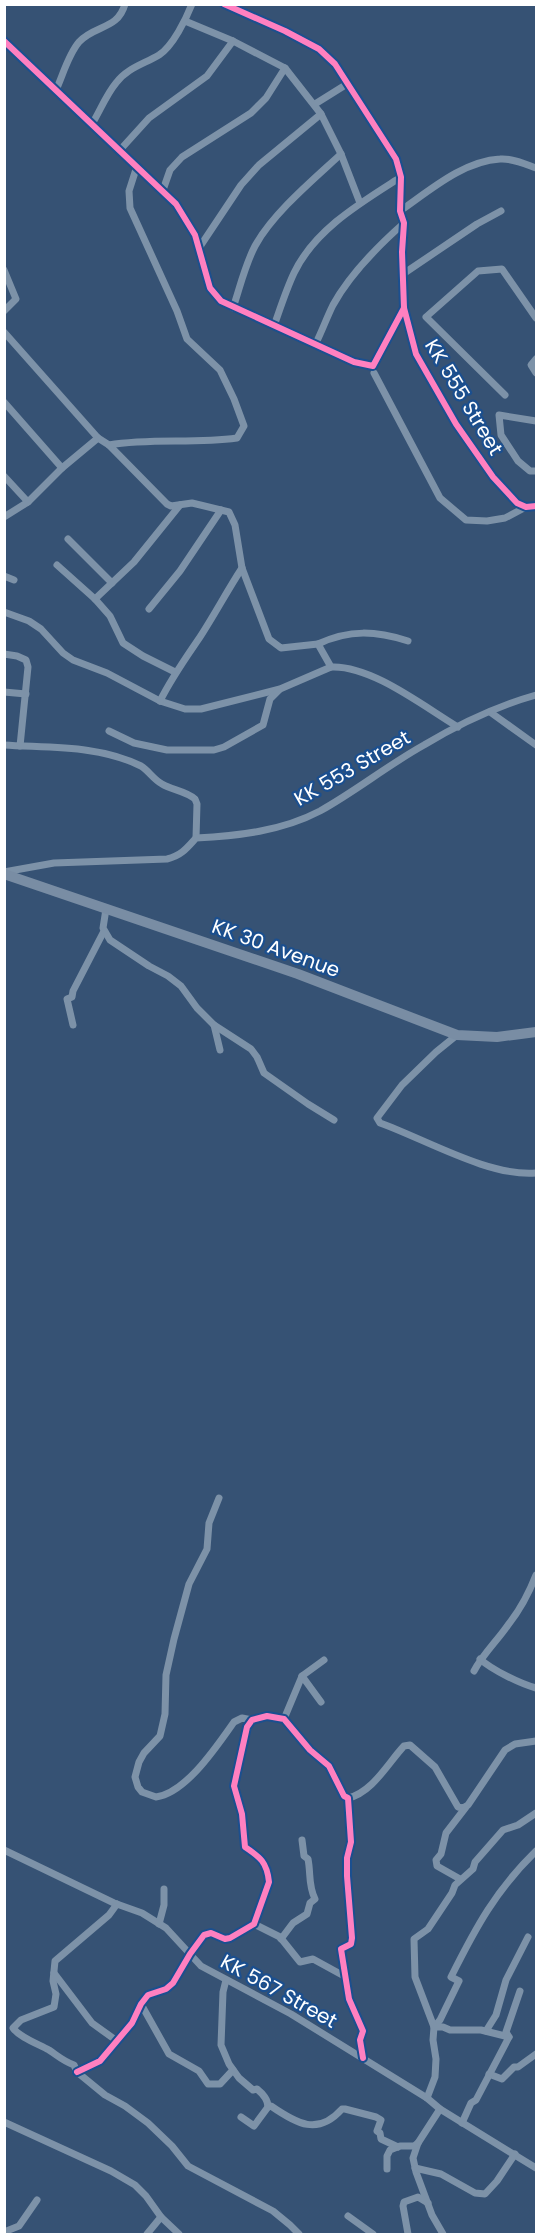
<svg xmlns="http://www.w3.org/2000/svg" width="541" height="2239" viewBox="0 0 541 2239" font-family="Poppins,sans-serif">
<style>
.lines{fill:none;stroke-linecap:round;stroke-linejoin:round}
.street{stroke:#7d92a8;stroke-width:7}
.secondary{stroke:#798da4;stroke-width:10}
.cycleway-casing{stroke:#1b4f8f;stroke-width:10}
.cycleway{stroke:#ff80c0;stroke-width:6}
.labels{text-anchor:middle;dominant-baseline:central;stroke-width:4.5;stroke-linejoin:round;paint-order:stroke}
.street-label{font-size:20px;fill:#fff;stroke:#1b4f8f}
</style>
<rect width="100%" height="100%" fill="#365274"/>
<g class="lines">
<g class="street">
<path d="M 224,4 L 285,31 L 319,49 L 335,64 L 396,159 L 401,177 L 400,211 L 404,223 L 402,252 L 404,308 L 416,354 L 456,424 L 493,477 L 517,503 L 526,507 L 536,506"/>
<path d="M 185,21 L 233,41 L 285,68 L 321,114 L 341,154 L 360,203"/>
<path d="M 4,41 L 176,204 L 195,235 L 210,288 L 221,301 L 354,362 L 373,366 L 404,308"/>
<path d="M 56,90 C 63,75 68,55 79,42 C 94,25 118,30 125,4"/>
<path d="M 315,104 L 347,84"/>
<path d="M 92,124 C 100,111 106,95 116,83 C 127,68 144,64 159,55 C 173,46 186,19 192,4"/>
<path d="M 120,150 L 149,118 L 207,76 L 233,41"/>
<path d="M 163,190 L 170,170 L 182,157 L 251,113 L 266,98 L 285,68"/>
<path d="M 400,211 C 429,191 463,161 500,159 C 512,158 525,164 536,168"/>
<path d="M 199,248 L 241,185 L 259,165 L 321,114"/>
<path d="M 4,270 L 16,299 L 4,311"/>
<path d="M 403,274 L 477,224 L 501,211"/>
<path d="M 233,308 C 240,287 245,265 255,246 C 273,213 314,179 341,154"/>
<path d="M 274,326 C 280,309 286,290 294,273 C 315,229 362,202 401,177"/>
<path d="M 4,332 L 98,438 L 109,445 L 167,504 L 171,506 L 192,503 L 229,512 L 235,525 L 242,568 L 269,639 L 281,648 L 318,644 L 331,667"/>
<path d="M 316,343 C 322,331 327,317 333,305 C 350,274 378,246 404,223"/>
<path d="M 536,359 L 531,365 L 536,373"/>
<path d="M 374,373 L 440,498 L 466,520 L 487,521 L 505,518 L 526,507"/>
<path d="M 505,395 L 426,317 L 478,271 L 502,269 L 536,318"/>
<path d="M 4,402 L 62,468"/>
<path d="M 536,421 L 499,415 L 501,435 L 518,461 L 530,471 L 536,471"/>
<path d="M 109,445 C 152,438 194,444 237,438 L 244,426 L 234,399 L 220,370 L 187,339 L 177,311 L 130,208 L 129,191 L 137,166"/>
<path d="M 4,476 L 28,502"/>
<path d="M 4,517 L 28,502 L 62,468 L 98,438"/>
<path d="M 68,539 L 112,583"/>
<path d="M 57,565 L 95,599 L 110,616 L 123,643 L 143,656 L 175,672"/>
<path d="M 4,576 L 14,580"/>
<path d="M 95,599 L 134,562 L 180,505"/>
<path d="M 149,609 L 180,571 L 221,510"/>
<path d="M 4,612 L 29,621 L 41,629 L 63,653 L 73,660 L 107,673 L 160,701 L 185,709 L 201,709 L 280,689 L 331,667 C 371,665 423,706 458,727"/>
<path d="M 318,644 C 350,629 376,631 408,641"/>
<path d="M 4,654 L 17,656 L 26,660 L 28,667 L 20,746"/>
<path d="M 4,692 L 26,694"/>
<path d="M 160,701 C 172,677 185,659 200,637 C 215,614 227,591 242,568"/>
<path d="M 490,712 L 536,745"/>
<path d="M 109,731 L 134,743 L 167,750 L 214,750 L 224,747 L 263,725 L 270,699 L 279,690"/>
<path d="M 4,745 C 50,748 99,745 141,766 C 149,771 153,779 162,784 C 172,790 186,791 195,799 L 197,804 L 196,838"/>
<path d="M 4,872 L 54,863 L 167,859 C 181,856 187,848 196,838 C 238,836 282,831 320,811 C 356,791 388,765 424,745 C 459,724 497,706 536,695"/>
<path d="M 106,909 L 103,928 L 110,940 L 149,966 L 168,976 L 181,986 L 197,1008 L 214,1025 L 220,1050"/>
<path d="M 73,1025 L 67,999 L 72,997 L 73,991 L 104,931"/>
<path d="M 214,1025 L 251,1049 L 257,1057 L 264,1073 L 308,1104 L 334,1120"/>
<path d="M 457,1035 L 436,1052 L 402,1085 L 377,1118 L 380,1123 C 425,1139 489,1177 536,1173"/>
<path d="M 219,1498 L 209,1523 L 207,1549 L 189,1584 L 174,1639 L 166,1675 L 165,1714 L 160,1736 L 144,1753 L 139,1762 L 135,1777 L 138,1787 L 142,1792 L 156,1797 C 186,1793 217,1746 234,1722 L 242,1718 L 252,1720"/>
<path d="M 480,1659 C 492,1670 521,1684 536,1688"/>
<path d="M 474,1671 C 483,1654 497,1641 508,1625 C 520,1610 529,1593 536,1575"/>
<path d="M 302,1676 L 321,1702"/>
<path d="M 284,1719 L 302,1676 L 324,1660"/>
<path d="M 348,1798 C 372,1793 388,1763 404,1746 L 410,1745 L 435,1767 L 458,1807 L 463,1808 L 468,1805 L 505,1750 L 515,1744 L 536,1741"/>
<path d="M 4,1850 L 114,1903 L 142,1913 L 166,1928 L 201,1966 L 291,2014 L 427,2098 L 440,2109 L 536,2168"/>
<path d="M 460,1879 L 437,1866 L 436,1860 L 441,1854 L 446,1833 L 466,1807"/>
<path d="M 117,1904 L 109,1915 L 55,1961 L 53,1981 L 56,1994 L 54,2007 L 21,2020 L 13,2028 C 19,2037 38,2044 49,2050 C 58,2056 63,2061 74,2065 L 77,2072 L 105,2095 L 125,2106 L 148,2123 L 172,2146 L 188,2166 L 273,2211 L 290,2225 L 299,2234"/>
<path d="M 159,1924 L 164,1905 L 164,1889"/>
<path d="M 254,1924 L 280,1937 L 300,1962 L 313,1959 L 344,1976"/>
<path d="M 281,1939 L 293,1923 L 307,1914 L 310,1903 L 315,1899 C 308,1885 311,1874 308,1859 L 304,1856 L 302,1840"/>
<path d="M 54,1973 L 92,2023 L 117,2041"/>
<path d="M 226,1980 L 223,1992 L 221,2045 L 229,2064 L 239,2078 L 253,2090 L 257,2089 C 263,2094 268,2099 268,2107"/>
<path d="M 141,2004 L 169,2054 L 199,2071 L 208,2084 L 220,2084 L 233,2070"/>
<path d="M 486,2031 L 496,2015 L 506,1980 L 528,1937"/>
<path d="M 509,2037 L 506,2032 L 520,1991"/>
<path d="M 77,2072 L 100,2061 L 132,2023 L 141,2004 L 148,1995 L 166,1989 L 173,1983 L 190,1954 L 204,1935 L 211,1933 L 225,1939 L 230,1938 L 254,1924 L 269,1882 C 267,1862 260,1857 245,1847 L 242,1814 L 234,1786 L 247,1727 L 252,1720 L 267,1716 L 284,1719 L 310,1750 L 329,1766 L 344,1796 L 348,1798 L 351,1842 L 347,1858 L 347,1876 L 352,1938 L 351,1944 L 341,1949 L 349,1999 L 363,2031 L 360,2040 L 363,2058"/>
<path d="M 489,2074 L 502,2079 L 514,2067 L 518,2067 L 536,2054"/>
<path d="M 427,2098 L 435,2077 L 436,2059 L 433,2040 L 434,2027 L 440,2020 L 459,1981 L 451,1977 C 476,1927 496,1890 536,1851"/>
<path d="M 440,2109 L 418,2143 L 413,2158 L 416,2172 L 432,2215 L 443,2234"/>
<path d="M 241,2117 L 254,2126 L 268,2107 L 271,2106 C 297,2124 318,2136 342,2109 L 345,2109 L 376,2117 L 381,2120 L 377,2131 L 380,2133 L 381,2139 L 398,2147"/>
<path d="M 4,2122 L 111,2171 L 135,2185 L 146,2196 L 161,2217 L 179,2234"/>
<path d="M 462,2123 L 471,2103 L 476,2100 L 509,2037 L 481,2030 L 450,2030 L 443,2027 L 434,2027 L 415,1977 L 414,1939 L 428,1929 L 452,1893 L 455,1885 L 473,1869 L 475,1862 L 503,1830 L 518,1825 L 536,1813"/>
<path d="M 415,2168 L 441,2174 L 475,2193 L 485,2194 L 497,2181 L 515,2154"/>
<path d="M 387,2169 L 387,2156 L 390,2150 L 400,2146 L 414,2146 L 418,2143"/>
<path d="M 348,2216 L 373,2234"/>
<path d="M 4,2232 L 19,2226 L 37,2200"/>
<path d="M 147,2234 L 161,2217"/>
<path d="M 408,2234 L 403,2206 L 404,2202 L 418,2197 L 428,2203"/>
</g>
<path class="secondary" d="M 4,874 L 298,974 L 457,1035 L 497,1037 L 536,1032"/>
<defs>
<g id="cycleway">
<path d="M 224,4 L 285,31 L 319,49 L 335,64 L 396,159 L 401,177 L 400,211 L 404,223 L 402,252 L 404,308 L 416,354 L 456,424 L 493,477 L 517,503 L 526,507 L 536,506"/>
<path d="M 4,41 L 176,204 L 195,235 L 210,288 L 221,301 L 354,362 L 373,366 L 404,308"/>
<path d="M 77,2072 L 100,2061 L 132,2023 L 141,2004 L 148,1995 L 166,1989 L 173,1983 L 190,1954 L 204,1935 L 211,1933 L 225,1939 L 230,1938 L 254,1924 L 269,1882 C 267,1862 260,1857 245,1847 L 242,1814 L 234,1786 L 247,1727 L 252,1720 L 267,1716 L 284,1719 L 310,1750 L 329,1766 L 344,1796 L 348,1798 L 351,1842 L 347,1858 L 347,1876 L 352,1938 L 351,1944 L 341,1949 L 349,1999 L 363,2031 L 360,2040 L 363,2058"/>
</g>
</defs>
<use href="#cycleway" class="cycleway-casing"/>
<use href="#cycleway" class="cycleway"/>
</g>
<g class="labels">
<g class="street-label">
<text transform="translate(464 397) rotate(59)">KK 555 Street</text>
<text transform="translate(352 768) rotate(-30)">KK 553 Street</text>
<text transform="translate(276 948) rotate(20)">KK 30 Avenue</text>
<text transform="translate(279 1991) rotate(29)">KK 567 Street</text>
</g>
</g>
<rect width="541" height="2239" fill="none" stroke="#ffffff" stroke-width="12"/>
</svg>
